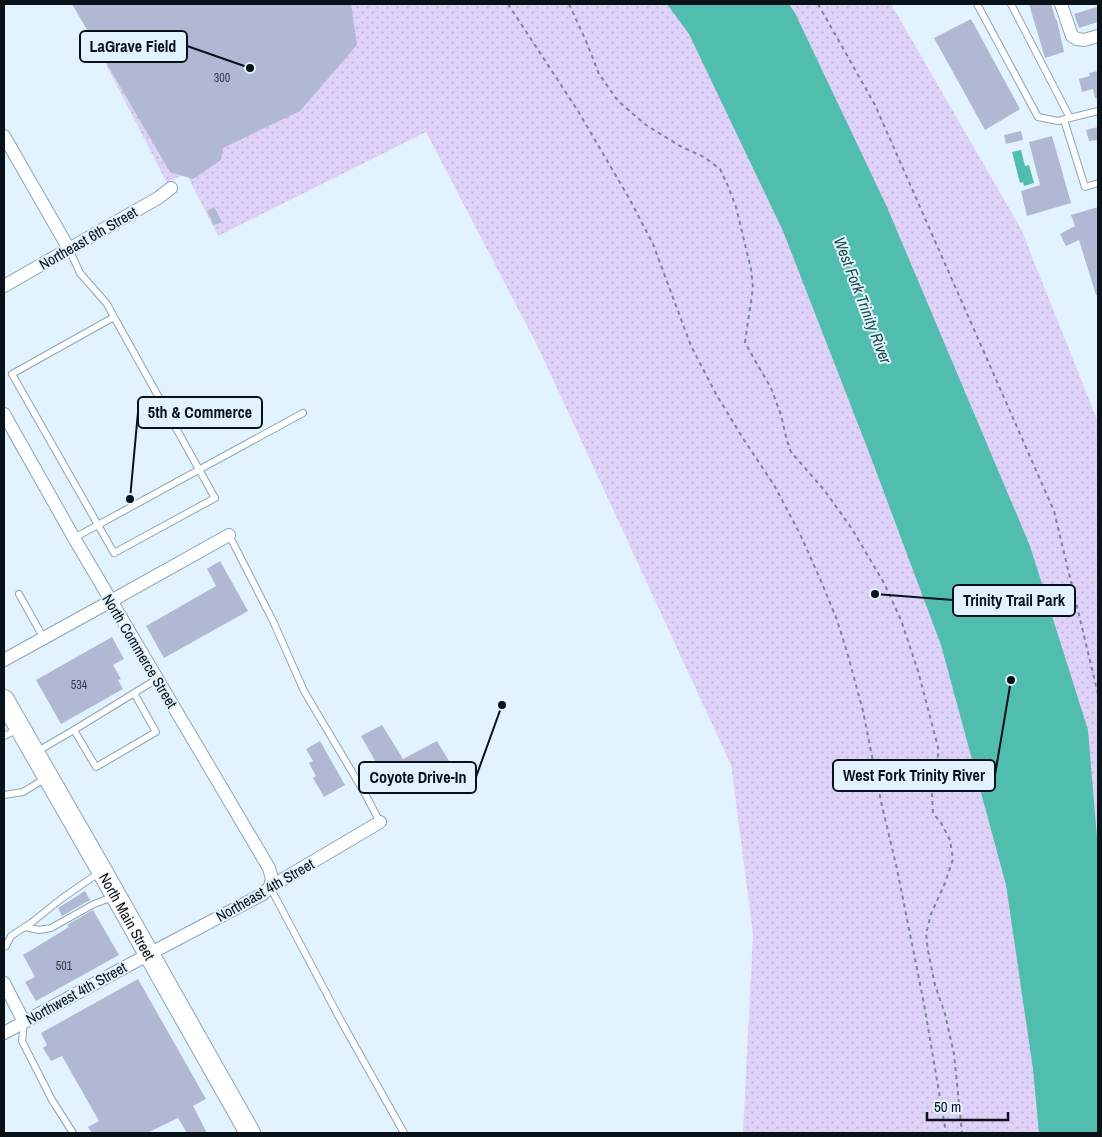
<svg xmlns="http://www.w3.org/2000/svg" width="1102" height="1137" viewBox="0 0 1102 1137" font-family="'Archivo Narrow',sans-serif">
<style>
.grass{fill:url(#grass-dots)}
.water{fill:#50bdaf}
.building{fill:#b0b8d3}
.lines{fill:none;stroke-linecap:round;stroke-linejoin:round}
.lane-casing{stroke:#8da5b8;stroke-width:8}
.street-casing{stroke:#8da5b8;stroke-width:14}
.primary-casing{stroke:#8da5b8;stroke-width:22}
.path{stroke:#7c8993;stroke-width:2;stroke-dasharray:4 4;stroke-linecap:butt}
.lane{stroke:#fff;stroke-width:6}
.street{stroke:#fff;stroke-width:12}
.primary{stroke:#fff;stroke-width:20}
.labels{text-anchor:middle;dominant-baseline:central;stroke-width:4;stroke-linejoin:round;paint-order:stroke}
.number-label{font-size:12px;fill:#333c48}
.street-label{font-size:15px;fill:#091219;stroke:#e3f2ff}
.water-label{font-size:16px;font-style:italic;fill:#1a4a44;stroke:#e3f2ff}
.leader{fill:none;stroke:#091219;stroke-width:2}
.callout-dot{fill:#091219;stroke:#e3f2ff;stroke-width:2}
.callout{fill:#e3f2ff;stroke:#091219;stroke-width:2}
.callout-label{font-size:16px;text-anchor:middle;font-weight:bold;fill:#091219}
</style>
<defs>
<pattern id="grass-dots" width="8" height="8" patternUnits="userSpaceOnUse" patternTransform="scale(1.25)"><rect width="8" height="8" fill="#dfd2f8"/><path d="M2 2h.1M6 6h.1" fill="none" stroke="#beb3d4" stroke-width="1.8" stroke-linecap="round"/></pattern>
</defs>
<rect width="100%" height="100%" fill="#e3f2ff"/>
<path class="grass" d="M 75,4 L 891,4 L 1021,229 L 1098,422 L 1098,1133 L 743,1133 L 753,934 L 731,765 L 538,347 L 426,132 L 218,236 L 186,173 L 167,183 Z"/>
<g class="water">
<path d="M 667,4 L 789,4 L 795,13 L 887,207 L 1030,546 L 1088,730 L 1098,850 L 1098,1133 L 1039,1133 L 1033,1069 L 1006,885 L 941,645 L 870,455 L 783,231 L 689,34 Z"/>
<path d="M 1021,150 L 1025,166 L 1029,165 L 1034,183 L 1024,186 L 1023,182 L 1020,183 L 1012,152 Z"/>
</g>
<g class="building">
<path d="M 72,4 L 351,4 L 357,45 L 300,111 L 223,148 L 221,160 L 193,179 L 170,172 Z"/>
<path d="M 1029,4 L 1051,4 L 1056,20 L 1057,20 L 1064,52 L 1045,58 Z"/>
<path d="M 1097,7 L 1098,12 L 1098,22 L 1079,28 L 1074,14 Z"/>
<path d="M 971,19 L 1020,109 L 985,130 L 934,38 Z"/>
<path d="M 1098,71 L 1098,98 L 1095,98 L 1093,89 L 1082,92 L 1079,79 L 1090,76 L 1089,73 Z"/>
<path d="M 1098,127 L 1098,140 L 1089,141 L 1086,130 Z"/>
<path d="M 1021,131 L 1023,140 L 1006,144 L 1004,135 Z"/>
<path d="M 1052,136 L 1071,203 L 1027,216 L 1021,191 L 1040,185 L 1029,142 Z"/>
<path d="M 214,207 L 222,222 L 214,225 L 207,211 Z"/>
<path d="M 1098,207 L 1098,295 L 1096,295 L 1079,240 L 1066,246 L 1060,234 L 1075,226 L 1071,215 Z"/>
<path d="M 220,561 L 248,611 L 164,658 L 146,626 L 216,586 L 207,569 Z"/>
<path d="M 112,637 L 124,659 L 113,665 L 121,679 L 118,680 L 123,689 L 61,724 L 36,680 Z"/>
<path d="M 382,725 L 403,759 L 437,741 L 449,761 L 393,792 L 361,736 Z"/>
<path d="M 320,741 L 345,785 L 324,797 L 313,778 L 316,776 L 309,763 L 313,761 L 306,749 Z"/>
<path d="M 85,891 L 90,900 L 62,916 L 58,908 Z"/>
<path d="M 93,910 L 119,955 L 36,1001 L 25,982 L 35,977 L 23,955 L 69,927 L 67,925 Z"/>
<path d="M 138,979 L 206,1099 L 193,1106 L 207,1133 L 187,1133 L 178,1118 L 147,1133 L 92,1133 L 88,1127 L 99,1121 L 62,1056 L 51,1061 L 43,1048 L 47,1045 L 41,1033 Z"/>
</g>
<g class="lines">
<defs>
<g id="lane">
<path d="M 977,4 L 1038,117 L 1058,121 L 1098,111"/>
<path d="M 1011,4 L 1070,118"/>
<path d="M 1064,120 L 1085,187 L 1098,183"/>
<path d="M 69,249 L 80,273 L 107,304 L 114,317 L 215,498 L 114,553 L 12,374 L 114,317"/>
<path d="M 229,535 L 273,621 L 304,691 L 364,792 L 380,822"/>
<path d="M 74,538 L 303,413"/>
<path d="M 19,594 L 43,637"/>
<path d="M 134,693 L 156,732 L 96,767 L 74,730 L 157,679"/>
<path d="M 4,736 L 18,729"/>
<path d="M 36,752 L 74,730"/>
<path d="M 4,795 L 23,792 L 46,778"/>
<path d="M 270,887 L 340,1019 L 404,1133"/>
<path d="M 25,927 L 39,930 L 51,928 L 94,904 L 113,897"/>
<path d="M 4,947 L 6,946 L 11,936 L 31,923 L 61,899 L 100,872"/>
<path d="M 24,1023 L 22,1041 L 52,1100 L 73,1133"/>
</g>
<g id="street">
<path d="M 1061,4 L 1072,36 L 1077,39 L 1084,40 L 1098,36"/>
<path d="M 4,136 L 69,249"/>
<path d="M 4,286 L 158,198 L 171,188"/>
<path d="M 4,414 L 74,538 L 269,868 L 272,879 L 270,887"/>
<path d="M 4,660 L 111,601 L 229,535"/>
<path d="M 4,983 L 24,1022"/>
<path d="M 4,1033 L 149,954 L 263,894 L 270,887 L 380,822"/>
</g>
<g id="primary">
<path id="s1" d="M 4,700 L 102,871 L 250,1133"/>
</g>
</defs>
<use href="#lane" class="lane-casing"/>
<use href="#street" class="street-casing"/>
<use href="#primary" class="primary-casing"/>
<g class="path">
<path d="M 508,4 L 578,111 L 629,198 L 653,244 L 691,346 L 716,394 L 744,440 L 774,485 L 800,534 L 821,581 L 837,620 L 847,652 L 863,711 L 882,806 L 897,869 L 924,1004 L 946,1133"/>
<path d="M 569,4 L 586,41 L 599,74 L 618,101 L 646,125 L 680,146 L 704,157 L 720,169 L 728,186 L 736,207 L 751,269 L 753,288 L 745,342 L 749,350 L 771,388 L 781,415 L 787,441 L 791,452 L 825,491 L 852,529 L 884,583 L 901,620 L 918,671 L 938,747 L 938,763 L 932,794 L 933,813 L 941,823 L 950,840 L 953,859 L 945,883 L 931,914 L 926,934 L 928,951 L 935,985 L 945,1014 L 954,1054 L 962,1133"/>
<path d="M 818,4 L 875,105 L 1054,511 L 1098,694"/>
</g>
<use href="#lane" class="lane"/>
<use href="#street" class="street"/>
<use href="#primary" class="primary"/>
</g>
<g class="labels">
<g class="number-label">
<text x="222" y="78">300</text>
<text x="79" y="685">534</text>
<text x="64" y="966">501</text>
</g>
<g class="street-label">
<text transform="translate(88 238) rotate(-30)">Northeast 6th Street</text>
<text transform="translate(140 651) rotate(59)">North Commerce Street</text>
<text transform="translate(265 890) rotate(-30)">Northeast 4th Street</text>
<text stroke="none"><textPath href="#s1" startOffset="249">North Main Street</textPath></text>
<text transform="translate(76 993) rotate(-29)">Northwest 4th Street</text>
</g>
<g class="water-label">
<text transform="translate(863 300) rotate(69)">West Fork Trinity River</text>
</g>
</g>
<path class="leader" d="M250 68L187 46M130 499L138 412M875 594L953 600M1011 680L995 775M502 705L476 777"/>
<g class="callout-dot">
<circle cx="250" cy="68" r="5"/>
<circle cx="130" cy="499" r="5"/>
<circle cx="875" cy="594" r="5"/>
<circle cx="1011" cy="680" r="5"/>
<circle cx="502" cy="705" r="5"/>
</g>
<g class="callout">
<rect x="80" y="31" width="107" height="31" rx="5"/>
<rect x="138" y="397" width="124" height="31" rx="5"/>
<rect x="953" y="585" width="122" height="31" rx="5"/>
<rect x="833" y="760" width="162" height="31" rx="5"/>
<rect x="359" y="762" width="117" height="31" rx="5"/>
</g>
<g class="callout-label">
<text x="133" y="52">LaGrave Field</text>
<text x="200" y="418">5th &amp; Commerce</text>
<text x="1014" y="606">Trinity Trail Park</text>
<text x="914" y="781">West Fork Trinity River</text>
<text x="418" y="783">Coyote Drive-In</text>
</g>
<rect width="1102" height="1137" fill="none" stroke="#091219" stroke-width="10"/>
<path d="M927 1112v8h81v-8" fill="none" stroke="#091219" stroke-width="2.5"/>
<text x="934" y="1112" font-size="15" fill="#091219" stroke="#e3f2ff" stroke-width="4" paint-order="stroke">50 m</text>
</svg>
